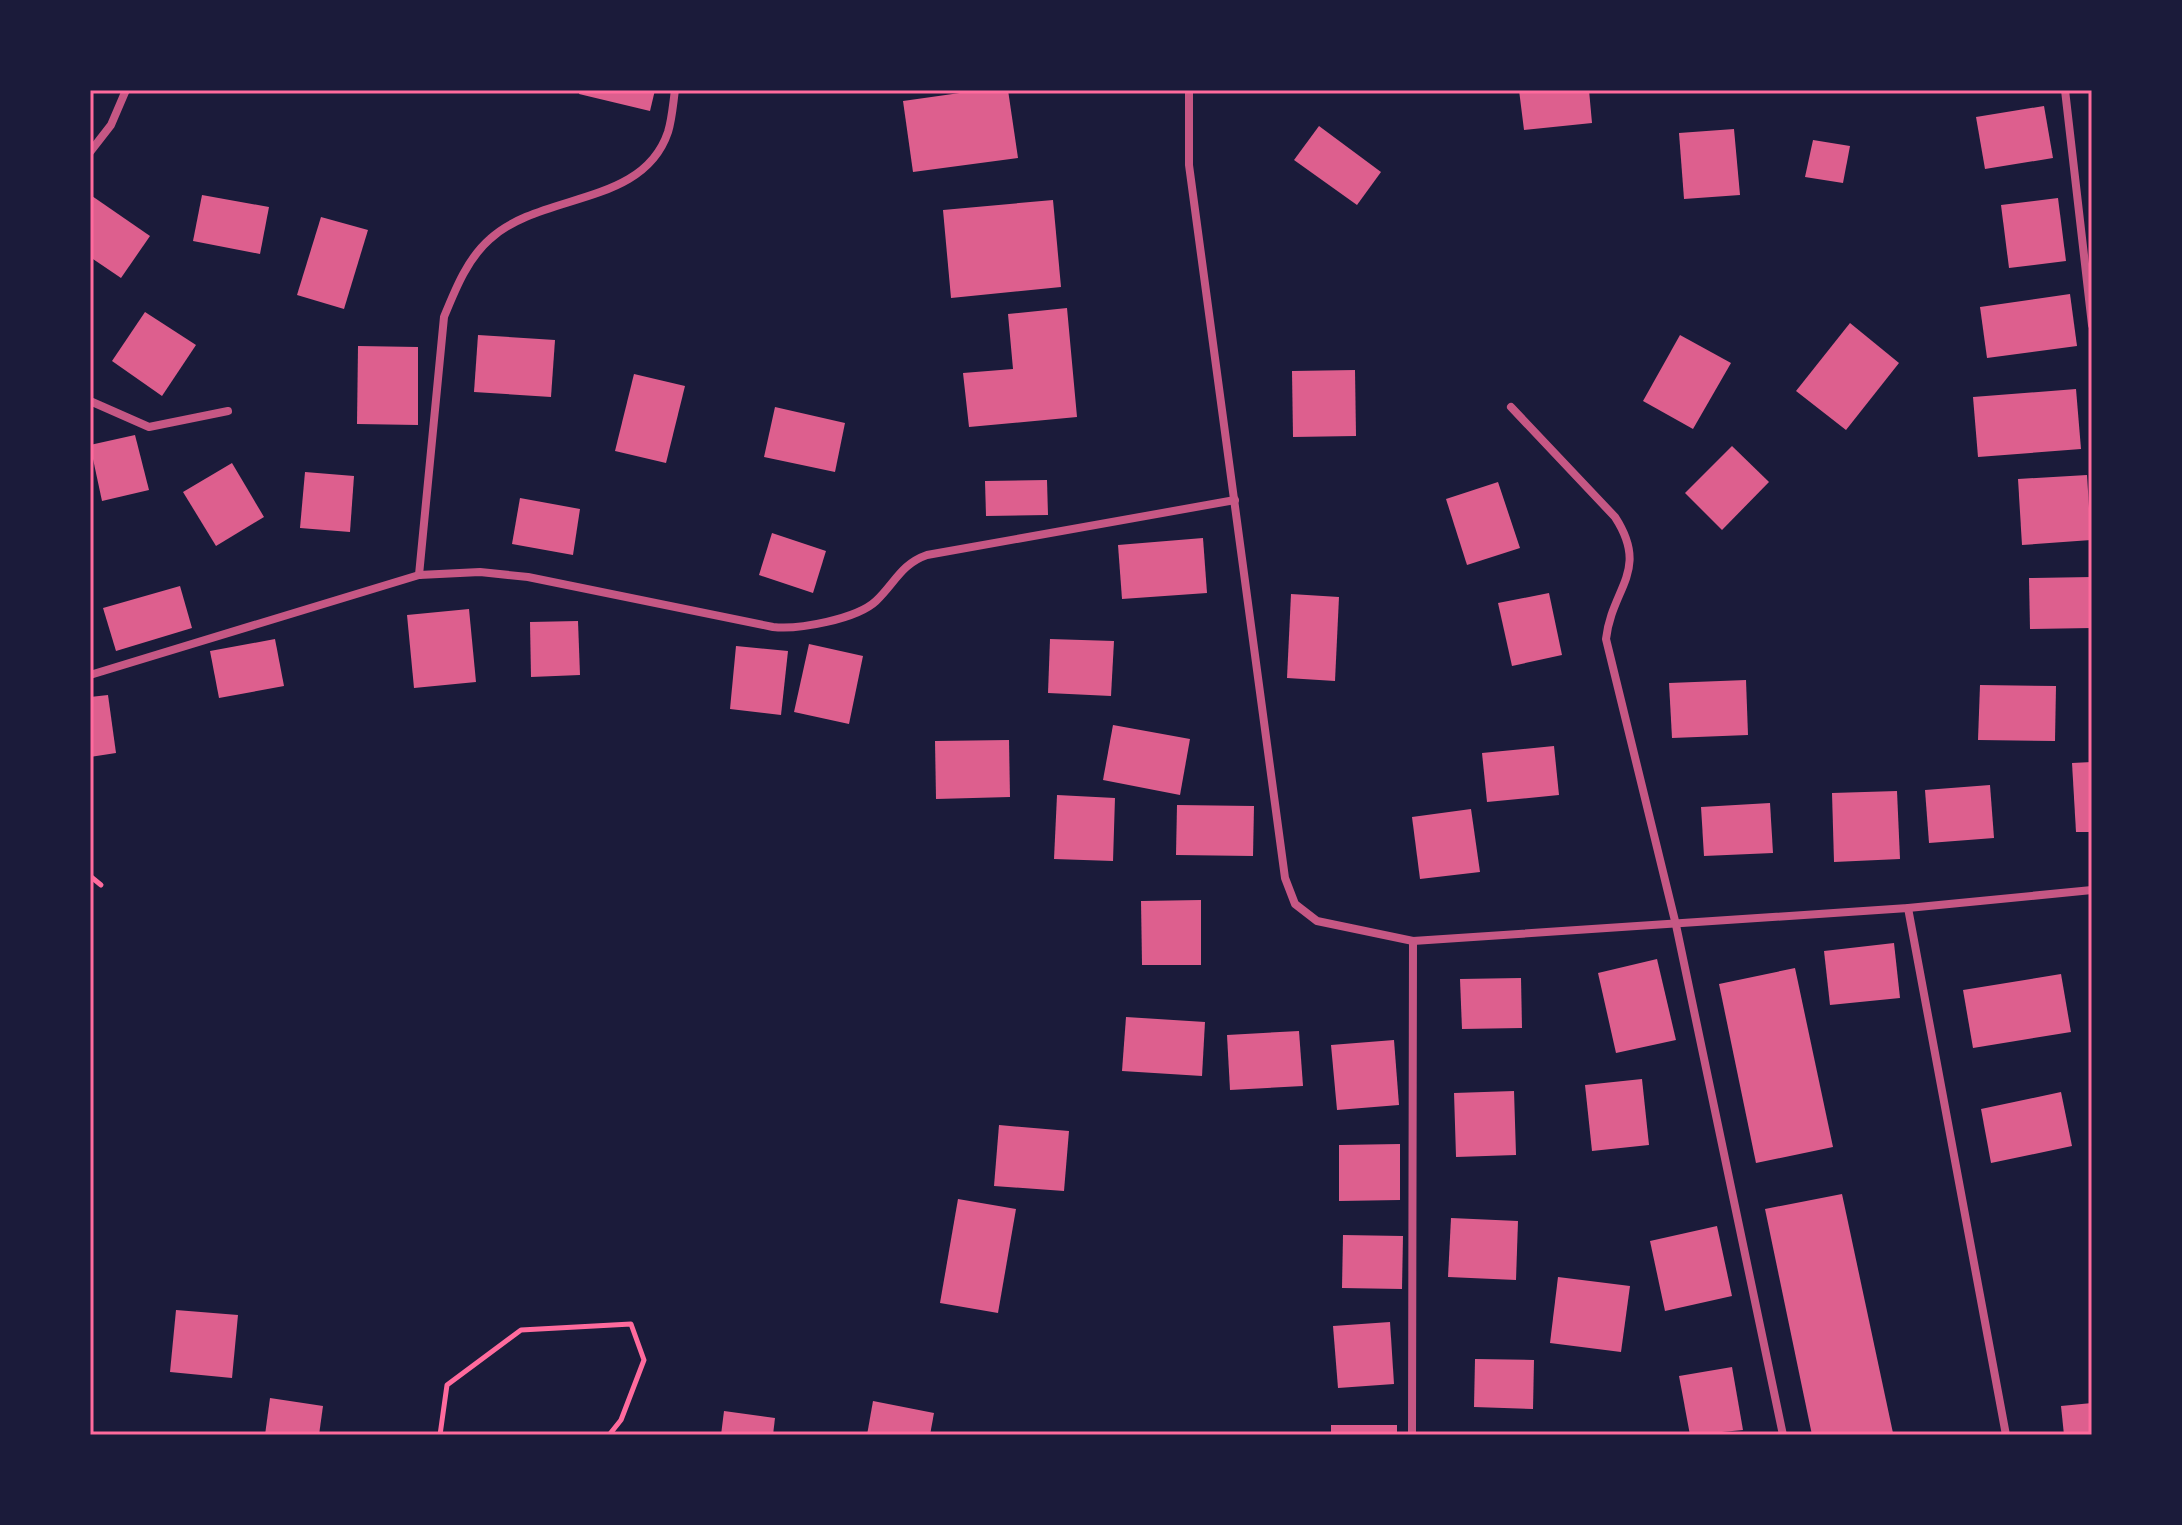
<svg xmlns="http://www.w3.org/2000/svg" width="2182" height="1525" viewBox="0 0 2182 1525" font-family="'PT Sans Narrow',sans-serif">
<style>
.building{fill:#dd5f8e}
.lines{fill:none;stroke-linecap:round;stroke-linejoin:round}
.path{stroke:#ff6b9d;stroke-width:5}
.minor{stroke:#c65784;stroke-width:8}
.neatline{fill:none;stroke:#ff6b9d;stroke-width:3}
</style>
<rect width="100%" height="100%" fill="#1b1b3a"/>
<g class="building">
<path d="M 580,90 L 655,90 L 650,111 L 579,94 Z"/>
<path d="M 981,90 L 1008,90 L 1018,158 L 913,172 L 903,101 Z"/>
<path d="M 1519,90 L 1589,90 L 1592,123 L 1524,130 Z"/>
<path d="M 2044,106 L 2053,158 L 1985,169 L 1976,117 Z"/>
<path d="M 1319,126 L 1381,172 L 1357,205 L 1294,160 Z"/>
<path d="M 1734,129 L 1740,195 L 1684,199 L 1679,133 Z"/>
<path d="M 1813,140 L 1850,146 L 1843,183 L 1805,177 Z"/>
<path d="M 202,195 L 269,207 L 260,254 L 193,241 Z"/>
<path d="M 92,196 L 150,236 L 121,278 L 90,257 Z"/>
<path d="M 2058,198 L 2066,261 L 2009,268 L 2001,205 Z"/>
<path d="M 1053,200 L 1061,287 L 951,298 L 943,210 Z"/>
<path d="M 321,217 L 368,230 L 344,309 L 297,295 Z"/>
<path d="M 2070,294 L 2077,346 L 1987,358 L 1980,307 Z"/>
<path d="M 1067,308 L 1077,417 L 969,427 L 963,373 L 1013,369 L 1008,314 Z"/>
<path d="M 145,312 L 196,345 L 162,396 L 112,361 Z"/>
<path d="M 1850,323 L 1899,363 L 1846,430 L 1796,391 Z"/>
<path d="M 478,335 L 555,340 L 551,397 L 474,392 Z"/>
<path d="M 1680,335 L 1731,363 L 1693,429 L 1643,401 Z"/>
<path d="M 358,346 L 418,347 L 418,425 L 357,424 Z"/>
<path d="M 1355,370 L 1356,436 L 1293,437 L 1292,371 Z"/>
<path d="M 634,374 L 685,386 L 666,463 L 615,451 Z"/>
<path d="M 2076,389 L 2081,449 L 1978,457 L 1973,397 Z"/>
<path d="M 775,407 L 845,423 L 835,472 L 764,457 Z"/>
<path d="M 135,435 L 149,490 L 102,501 L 90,445 Z"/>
<path d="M 1732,446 L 1769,482 L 1722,530 L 1685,493 Z"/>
<path d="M 232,463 L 264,517 L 216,546 L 183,492 Z"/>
<path d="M 305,472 L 354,476 L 350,532 L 300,528 Z"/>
<path d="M 2087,475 L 2091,540 L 2022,545 L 2018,479 Z"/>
<path d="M 1047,480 L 1048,515 L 986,516 L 985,481 Z"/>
<path d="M 1498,482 L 1520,548 L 1467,565 L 1446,499 Z"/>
<path d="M 520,498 L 580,509 L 573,555 L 512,544 Z"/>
<path d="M 772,533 L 826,551 L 813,593 L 759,575 Z"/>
<path d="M 1203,538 L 1207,593 L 1122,599 L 1118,545 Z"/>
<path d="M 2092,577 L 2092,628 L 2030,629 L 2029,578 Z"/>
<path d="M 180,586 L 192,628 L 116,651 L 103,608 Z"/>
<path d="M 1549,593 L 1562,655 L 1512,666 L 1498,603 Z"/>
<path d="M 1291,594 L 1339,597 L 1335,681 L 1287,678 Z"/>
<path d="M 469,609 L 476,682 L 414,688 L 407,615 Z"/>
<path d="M 578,621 L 580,675 L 531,677 L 530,622 Z"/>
<path d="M 275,639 L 284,686 L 219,698 L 210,651 Z"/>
<path d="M 1050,639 L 1114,641 L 1111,696 L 1048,693 Z"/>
<path d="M 809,644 L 863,656 L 849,724 L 794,712 Z"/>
<path d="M 736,646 L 788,651 L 781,715 L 730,709 Z"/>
<path d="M 1746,680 L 1748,735 L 1672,738 L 1669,683 Z"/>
<path d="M 1980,685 L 2056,686 L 2055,741 L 1978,740 Z"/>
<path d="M 108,695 L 116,753 L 90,757 L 90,697 Z"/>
<path d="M 1113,725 L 1190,739 L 1180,795 L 1103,780 Z"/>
<path d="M 1009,740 L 1010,797 L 936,799 L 935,741 Z"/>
<path d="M 1554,746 L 1559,795 L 1487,802 L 1482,753 Z"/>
<path d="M 2092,762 L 2092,832 L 2076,832 L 2072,763 Z"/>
<path d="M 1990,785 L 1994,838 L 1929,843 L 1925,790 Z"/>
<path d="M 1897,791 L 1900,859 L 1834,862 L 1832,793 Z"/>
<path d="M 1057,795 L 1115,798 L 1113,861 L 1054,859 Z"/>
<path d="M 1770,803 L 1773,853 L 1704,856 L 1701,807 Z"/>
<path d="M 1177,805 L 1254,806 L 1253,856 L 1176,855 Z"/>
<path d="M 1471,809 L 1480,872 L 1420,879 L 1412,817 Z"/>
<path d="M 1201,900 L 1201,965 L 1142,965 L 1141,901 Z"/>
<path d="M 1894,943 L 1900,998 L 1830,1005 L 1824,951 Z"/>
<path d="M 1657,959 L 1676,1040 L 1616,1053 L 1598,973 Z"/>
<path d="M 1795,968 L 1833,1147 L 1756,1163 L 1719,984 Z"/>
<path d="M 2061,974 L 2071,1032 L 1973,1048 L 1963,990 Z"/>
<path d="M 1521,978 L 1522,1028 L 1462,1029 L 1460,979 Z"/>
<path d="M 1126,1017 L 1205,1022 L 1202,1076 L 1122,1071 Z"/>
<path d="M 1299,1031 L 1303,1086 L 1230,1090 L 1227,1035 Z"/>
<path d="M 1394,1040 L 1399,1105 L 1337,1110 L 1331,1045 Z"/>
<path d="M 1642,1079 L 1649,1145 L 1592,1151 L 1585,1085 Z"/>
<path d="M 1514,1091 L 1516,1155 L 1456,1157 L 1454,1093 Z"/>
<path d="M 2061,1092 L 2072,1146 L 1991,1163 L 1981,1109 Z"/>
<path d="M 999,1125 L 1069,1131 L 1064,1191 L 994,1186 Z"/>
<path d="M 1400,1144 L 1400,1200 L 1339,1201 L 1339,1145 Z"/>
<path d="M 1842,1194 L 1893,1433 L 1885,1435 L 1812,1435 L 1765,1209 Z"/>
<path d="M 958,1199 L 1016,1209 L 998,1313 L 940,1303 Z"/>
<path d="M 1451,1218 L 1518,1221 L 1516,1280 L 1448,1277 Z"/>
<path d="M 1717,1226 L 1732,1296 L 1665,1311 L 1650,1241 Z"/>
<path d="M 1343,1235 L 1403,1236 L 1402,1289 L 1342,1288 Z"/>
<path d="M 1558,1277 L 1630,1286 L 1621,1352 L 1550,1343 Z"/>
<path d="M 176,1310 L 238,1315 L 232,1378 L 170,1372 Z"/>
<path d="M 1390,1322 L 1394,1384 L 1338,1388 L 1333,1326 Z"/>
<path d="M 1475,1359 L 1534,1360 L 1533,1409 L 1474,1407 Z"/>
<path d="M 1732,1367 L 1743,1430 L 1690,1435 L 1679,1376 Z"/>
<path d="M 270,1398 L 323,1406 L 319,1435 L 265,1435 Z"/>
<path d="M 873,1401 L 934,1413 L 930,1435 L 867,1435 Z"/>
<path d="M 2092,1403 L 2092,1435 L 2064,1435 L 2061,1406 Z"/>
<path d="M 724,1411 L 775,1418 L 773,1435 L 721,1435 Z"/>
<rect x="1331" y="1425" width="66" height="10"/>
</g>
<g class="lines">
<g class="path">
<path d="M 90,876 L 101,885"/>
<path d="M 440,1435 L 447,1385 L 521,1330 L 631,1324 L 644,1360 L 621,1420 L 609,1435"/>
</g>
<g class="minor">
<path d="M 1189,90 L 1189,165 L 1285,878 L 1295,904 L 1317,921 L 1413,941 L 1908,908 L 2092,890"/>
<path d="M 2065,90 L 2092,325"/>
<path d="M 90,152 L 111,125 L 126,90"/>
<path d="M 90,401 L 149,427 L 228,411"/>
<path d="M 1511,407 L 1615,517 C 1650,571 1612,587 1606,639 L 1676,925 L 1783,1435"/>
<path d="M 419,575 L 444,317 C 455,290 467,259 490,239 C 541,192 643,207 668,132 C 672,119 673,104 675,90"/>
<path d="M 90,675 L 419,575 L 480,572 L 528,577 L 773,627 C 798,630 857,619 876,601 C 895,583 901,564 927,555 L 1235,500"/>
<path d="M 1908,908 L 2006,1435"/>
<path d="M 1412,1435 L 1413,941"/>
</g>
</g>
<rect width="2182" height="1525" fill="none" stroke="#1b1b3a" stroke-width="184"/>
<rect x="92" y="92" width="1998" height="1341" class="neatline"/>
</svg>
